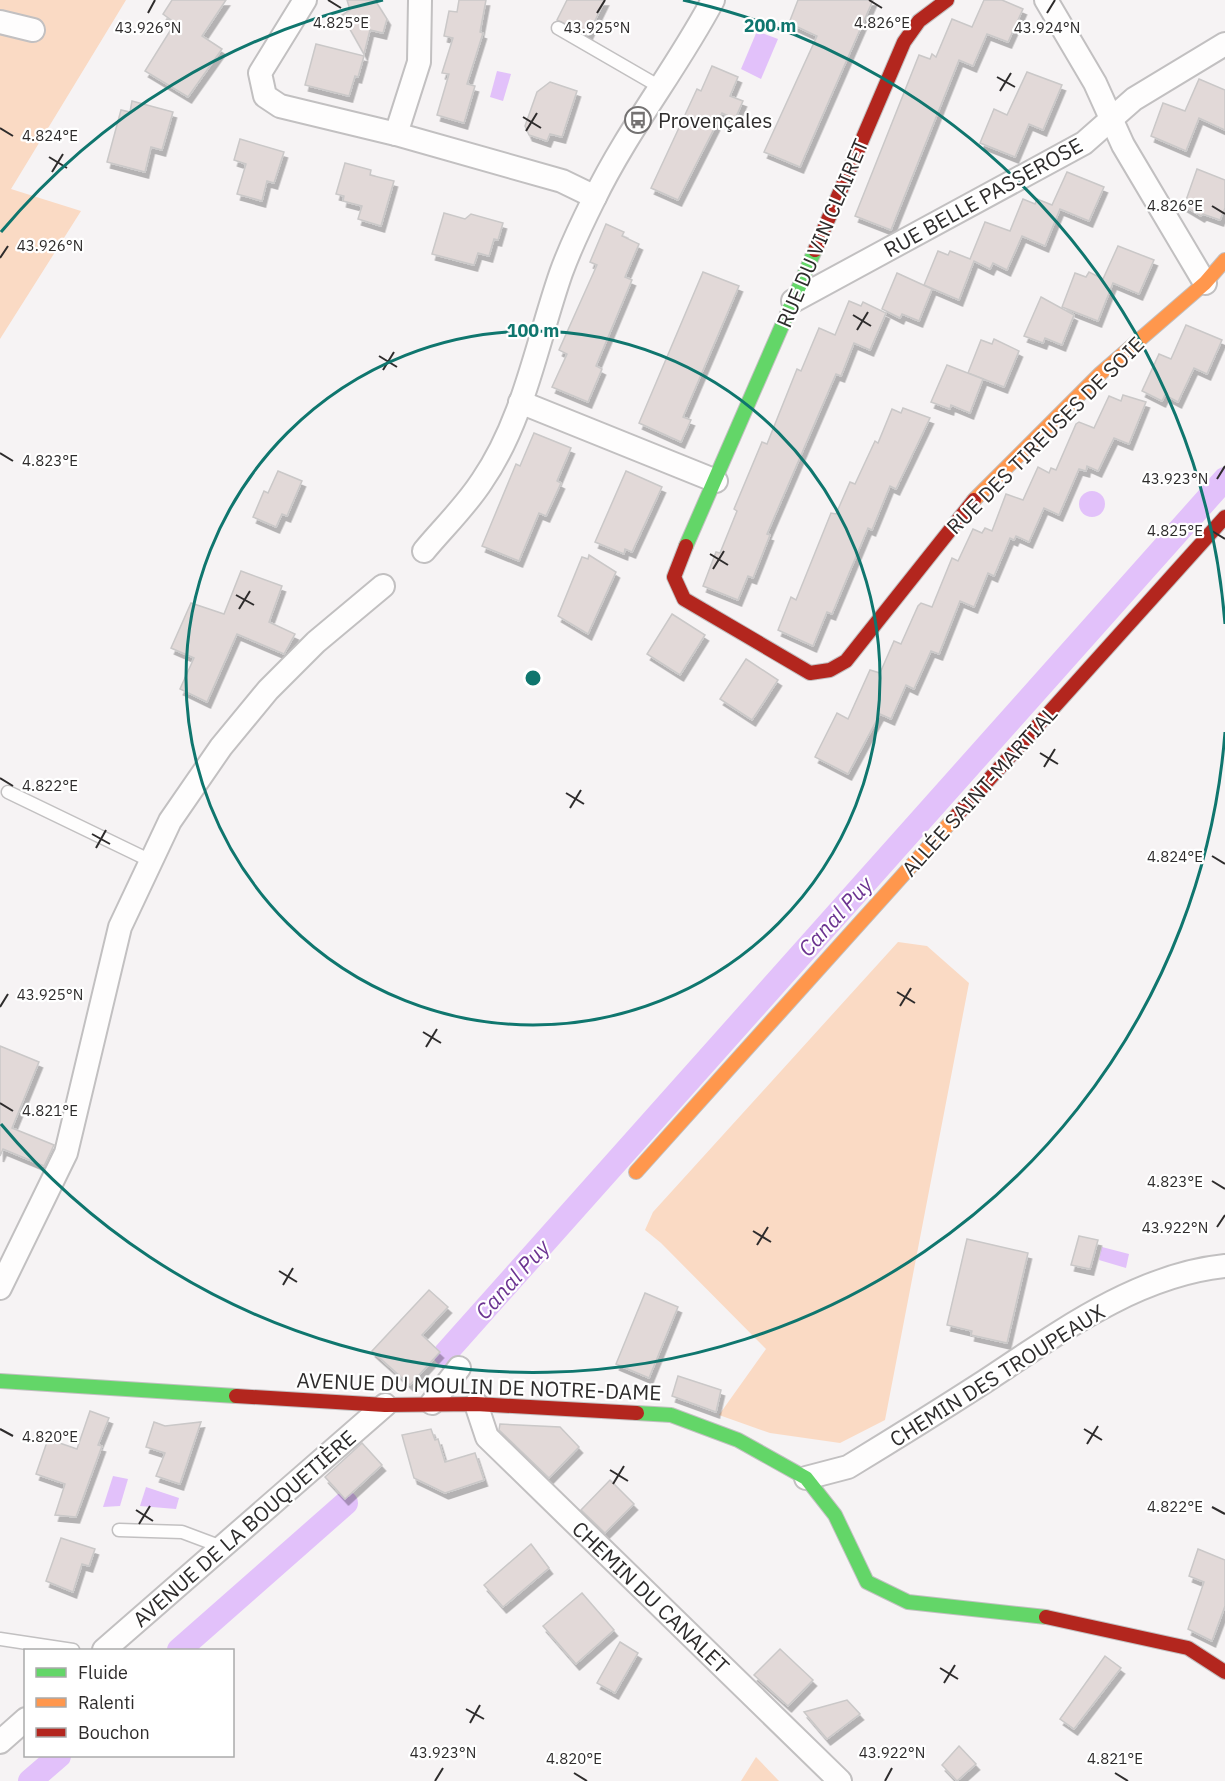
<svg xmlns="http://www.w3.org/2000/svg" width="1225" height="1781" viewBox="0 0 1225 1781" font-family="'IBM Plex Sans',sans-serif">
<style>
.green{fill:#fadac4}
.water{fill:#e2c1fa}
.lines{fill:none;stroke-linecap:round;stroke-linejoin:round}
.canal{stroke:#e2c1fa;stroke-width:24}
.building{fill:#e2d9d8;stroke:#cac8c8;stroke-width:1.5;filter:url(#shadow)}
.lane-casing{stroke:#c2c0c1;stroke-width:15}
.street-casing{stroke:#c2c0c1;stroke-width:26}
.fast-casing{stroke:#c2c0c1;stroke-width:16}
.slow-casing{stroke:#c2c0c1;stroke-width:16}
.jam-casing{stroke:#c2c0c1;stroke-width:16}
.lane{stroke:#fefdfd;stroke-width:12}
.street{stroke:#fefdfd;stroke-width:22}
.fast{stroke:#63d668;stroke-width:14}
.slow{stroke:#ff974d;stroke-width:14}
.jam{stroke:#b3261e;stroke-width:14}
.ticks{fill:none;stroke:#2e2c2c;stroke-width:2}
.ring{fill:none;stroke:#0f766e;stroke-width:3}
.labels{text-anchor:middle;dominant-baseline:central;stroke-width:4.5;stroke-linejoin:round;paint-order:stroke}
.poi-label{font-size:21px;fill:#2e2c2c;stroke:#fff;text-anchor:start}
.street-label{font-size:21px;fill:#2e2c2c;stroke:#fff}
.water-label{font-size:22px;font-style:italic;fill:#6c3491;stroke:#fff}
.ticks-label{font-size:15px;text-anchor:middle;fill:#2e2c2c;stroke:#fff;stroke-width:4.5;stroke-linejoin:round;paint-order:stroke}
.centre{fill:#0f766e;stroke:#fff;stroke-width:3}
.ring-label{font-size:18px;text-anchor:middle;font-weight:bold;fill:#0f766e;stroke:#fff;stroke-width:4.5;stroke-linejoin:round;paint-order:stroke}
</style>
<defs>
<filter id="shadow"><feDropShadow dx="3.5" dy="6" stdDeviation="0" flood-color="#0004"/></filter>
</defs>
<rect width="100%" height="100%" fill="#f6f3f4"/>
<g class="green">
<path d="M 0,0 L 126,0 L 11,189 L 81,211 L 0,339 Z"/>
<path d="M 898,942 L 927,946 L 969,983 L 885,1420 L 840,1443 L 770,1433 L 719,1415 L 766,1349 L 661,1243 L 645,1230 L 653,1212 Z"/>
<path d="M 756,1757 L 779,1781 L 741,1781 Z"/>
</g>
<g class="water">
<path d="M 757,31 L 778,39 L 761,79 L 741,69 Z"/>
<path d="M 497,71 L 511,74 L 503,101 L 490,97 Z"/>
<circle cx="1092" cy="504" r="13"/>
<path d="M 1102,1247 L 1129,1254 L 1126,1268 L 1099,1260 Z"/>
<path d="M 113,1476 L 128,1479 L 120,1506 L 103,1507 Z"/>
<path d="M 146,1487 L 179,1498 L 176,1509 L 140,1506 Z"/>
</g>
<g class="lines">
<g class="canal">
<path d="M 445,1354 L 1225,479"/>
<path d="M 179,1650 L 346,1503"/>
<path d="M 30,1781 L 59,1756"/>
</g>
</g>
<g class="building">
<path d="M 172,0 L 226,0 L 202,36 L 222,49 L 188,97 L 145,71 L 175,23 L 163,14 Z"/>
<path d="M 347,0 L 375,0 L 387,19 L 383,33 L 370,30 L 364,54 L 342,15 L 350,10 Z"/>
<path d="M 459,0 L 486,0 L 480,32 L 483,33 L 467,84 L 475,86 L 464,123 L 437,115 L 449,74 L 442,73 L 453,38 L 444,36 L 449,11 L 457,12 Z"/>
<path d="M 567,0 L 605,0 L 588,35 L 557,20 Z"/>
<path d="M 798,0 L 873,0 L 800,167 L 764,152 L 817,36 L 789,23 Z"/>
<path d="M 984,0 L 1002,0 L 1023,9 L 1008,42 L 987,34 L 973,66 L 959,60 L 891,230 L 855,216 L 919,55 L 930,59 L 932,54 L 936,57 L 952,19 L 972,27 Z"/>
<path d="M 316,44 L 364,56 L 358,77 L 355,76 L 349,96 L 305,85 Z"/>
<path d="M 712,66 L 738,77 L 730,96 L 743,101 L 735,119 L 722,113 L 678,200 L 651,188 L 697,89 L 701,91 Z"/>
<path d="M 1027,72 L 1062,85 L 1043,130 L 1029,124 L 1015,157 L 980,143 L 994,109 L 1007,115 Z"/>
<path d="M 1199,79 L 1225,90 L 1225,130 L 1199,118 L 1186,151 L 1151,136 L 1163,103 L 1185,111 Z"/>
<path d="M 550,82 L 577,91 L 562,137 L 550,134 L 547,141 L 529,135 L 525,126 L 537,92 Z"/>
<path d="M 132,101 L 173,112 L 162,150 L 151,147 L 145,172 L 107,162 L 121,110 L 130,112 Z"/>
<path d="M 240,139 L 284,152 L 274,183 L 267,181 L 262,201 L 237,194 L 246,164 L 234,160 Z"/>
<path d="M 345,163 L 371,170 L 370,175 L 394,181 L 381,226 L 358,219 L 362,206 L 343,201 L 344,196 L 336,194 Z"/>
<path d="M 1197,169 L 1225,180 L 1225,208 L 1220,220 L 1203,214 L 1201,216 L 1184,206 Z"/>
<path d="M 1067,172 L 1104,187 L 1089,221 L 1060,209 L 1045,246 L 1022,236 L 1007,270 L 993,263 L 990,269 L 974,261 L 959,300 L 924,285 L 938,251 L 948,255 L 950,251 L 970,259 L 985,222 L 1010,231 L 1023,199 L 1035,204 L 1037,199 L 1052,205 Z"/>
<path d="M 444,213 L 465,219 L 471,214 L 503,223 L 498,240 L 494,239 L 489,256 L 478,253 L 474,265 L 432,254 Z"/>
<path d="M 606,224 L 624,232 L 622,236 L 639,244 L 625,277 L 632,280 L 596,366 L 602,369 L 588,402 L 552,387 L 567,354 L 559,350 L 597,265 L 590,262 Z"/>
<path d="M 1118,246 L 1154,260 L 1139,294 L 1113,283 L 1098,321 L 1062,307 L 1075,273 L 1086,277 L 1089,272 L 1103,279 Z"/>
<path d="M 703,272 L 739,286 L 683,417 L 691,420 L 681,442 L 639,423 Z"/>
<path d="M 897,273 L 932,289 L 919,321 L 902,314 L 900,318 L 882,309 Z"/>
<path d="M 1041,297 L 1074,315 L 1062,345 L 1045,338 L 1043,343 L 1024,336 Z"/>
<path d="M 849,301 L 861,306 L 863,302 L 886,313 L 870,350 L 854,343 L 841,376 L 836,374 L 767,534 L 770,535 L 753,578 L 748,576 L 738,600 L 703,586 L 716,552 L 720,553 L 737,511 L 734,509 L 762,442 L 767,444 L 797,369 L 801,371 L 819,328 L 835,335 Z"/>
<path d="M 1186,325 L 1222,340 L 1207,374 L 1194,368 L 1178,402 L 1165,395 L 1162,401 L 1142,391 L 1159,354 L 1171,359 Z"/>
<path d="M 994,339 L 1019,351 L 1004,387 L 968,373 L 981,340 L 992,344 Z"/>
<path d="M 947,365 L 983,379 L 970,413 L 951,405 L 950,409 L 931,402 Z"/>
<path d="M 1123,395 L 1146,402 L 1129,444 L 1114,438 L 1098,471 L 1087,466 L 1086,471 L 1079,469 L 1059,515 L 1044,508 L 1029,542 L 1016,536 L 1014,540 L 1010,538 L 994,576 L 988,573 L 974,607 L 960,601 L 939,654 L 931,651 L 914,689 L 906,685 L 891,719 L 880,714 L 848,774 L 815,757 L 837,713 L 848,719 L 870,670 L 880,673 L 894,641 L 901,644 L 918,606 L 921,603 L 932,607 L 952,558 L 958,561 L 973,529 L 982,533 L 985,528 L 992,531 L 1006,494 L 1023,500 L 1038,467 L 1049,473 L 1051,468 L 1056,470 L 1076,424 L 1079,422 L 1094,428 L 1109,396 L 1121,401 Z"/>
<path d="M 903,408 L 930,418 L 896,489 L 890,486 L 872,530 L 868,528 L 832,614 L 827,612 L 813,646 L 778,630 L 791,597 L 796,600 L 831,513 L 836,514 L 850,482 L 855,484 L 875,441 L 878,443 L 892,409 L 901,413 Z"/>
<path d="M 534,433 L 571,448 L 557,481 L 561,483 L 546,516 L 539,513 L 519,561 L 482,546 L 516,464 L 520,466 Z"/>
<path d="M 278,471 L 302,481 L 287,516 L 282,514 L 276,527 L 253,517 L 264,491 L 268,493 Z"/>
<path d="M 626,471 L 662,487 L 632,552 L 625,549 L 624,554 L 595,542 Z"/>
<path d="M 589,555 L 616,572 L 588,634 L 558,616 L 582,557 L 588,559 Z"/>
<path d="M 241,571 L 282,586 L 269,622 L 295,634 L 284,654 L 237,634 L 207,702 L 180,689 L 194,658 L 171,648 L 191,603 L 224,614 Z"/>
<path d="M 672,614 L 705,635 L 680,675 L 647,654 Z"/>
<path d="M 746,659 L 778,680 L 752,720 L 720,699 Z"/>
<path d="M 0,1046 L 39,1062 L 12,1128 L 54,1145 L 44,1166 L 3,1149 L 0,1156 Z"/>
<path d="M 1079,1236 L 1098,1240 L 1090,1269 L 1071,1265 Z"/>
<path d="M 967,1239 L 1028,1253 L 1007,1343 L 971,1335 L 972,1331 L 947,1325 Z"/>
<path d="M 429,1290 L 448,1307 L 422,1335 L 440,1352 L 410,1385 L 372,1351 Z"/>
<path d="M 645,1293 L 678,1307 L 649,1378 L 616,1364 Z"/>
<path d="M 678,1376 L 721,1390 L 716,1412 L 672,1396 Z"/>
<path d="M 90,1411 L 109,1418 L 98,1445 L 102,1446 L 76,1517 L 55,1515 L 65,1484 L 36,1474 L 48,1439 L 77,1449 Z"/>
<path d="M 154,1422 L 165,1426 L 201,1422 L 180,1484 L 156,1476 L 165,1453 L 146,1447 Z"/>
<path d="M 500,1424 L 560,1427 L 579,1447 L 549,1478 L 499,1430 Z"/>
<path d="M 431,1429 L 435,1440 L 438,1439 L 445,1462 L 475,1453 L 484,1480 L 445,1493 L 414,1478 L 402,1435 Z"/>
<path d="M 362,1443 L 382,1465 L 345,1499 L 325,1477 Z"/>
<path d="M 610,1480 L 634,1504 L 605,1533 L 581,1510 Z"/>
<path d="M 61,1538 L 95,1549 L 89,1566 L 82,1564 L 73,1592 L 46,1581 Z"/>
<path d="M 531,1544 L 549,1568 L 503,1607 L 484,1585 Z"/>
<path d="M 1198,1549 L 1225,1560 L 1225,1606 L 1212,1641 L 1188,1629 L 1204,1582 L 1189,1576 Z"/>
<path d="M 582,1593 L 614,1630 L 576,1664 L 543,1626 Z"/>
<path d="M 620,1642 L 638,1653 L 615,1693 L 597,1683 Z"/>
<path d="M 780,1649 L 813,1680 L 788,1706 L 754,1675 Z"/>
<path d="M 1105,1656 L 1121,1668 L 1074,1729 L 1060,1719 Z"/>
<path d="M 847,1700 L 860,1714 L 827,1739 L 804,1712 Z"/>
<path d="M 959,1746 L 976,1764 L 957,1781 L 942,1765 Z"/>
</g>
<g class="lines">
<defs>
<g id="lane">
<path d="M 558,28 L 660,87"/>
<path d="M 8,792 L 151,861"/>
<path d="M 119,1530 L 182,1532 L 222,1547"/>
<path d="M 0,1639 L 73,1650"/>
</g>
<g id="street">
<path d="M 305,0 L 260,73 L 265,96 L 280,106 L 396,134"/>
<path d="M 420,0 L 419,62 L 396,134 L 562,181 L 595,197"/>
<path d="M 1046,0 L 1095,83 L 1123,145 L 1205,283"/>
<path d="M 0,22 L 33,30"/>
<path d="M 793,301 L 1084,143 L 1134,99 L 1225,44"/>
<path d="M 520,402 L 716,481"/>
<path d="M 424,551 C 443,528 466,506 482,481 C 524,420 537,342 561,273 C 570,248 582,223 594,199 C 628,129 677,68 713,0"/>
<path d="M 0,1288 L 66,1153 L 120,927 L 170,821 L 221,747 L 268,690 L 316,642 L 383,586"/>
<path d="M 432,1403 L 459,1368"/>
<path d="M 476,1404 L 487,1437 L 840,1781"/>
<path d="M 806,1478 L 848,1467 C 894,1439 939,1411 984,1382 C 1057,1334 1136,1275 1225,1266"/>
<path d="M 104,1650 L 385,1405"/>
<path d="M 0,1742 L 26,1719"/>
</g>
<g id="fast">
<path d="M 686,546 L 815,250"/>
<path d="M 0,1381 L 236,1396"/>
<path d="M 637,1413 L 671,1415 L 738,1440 L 806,1478 L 835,1515 L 867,1582 L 908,1602 L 1046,1617"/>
</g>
<g id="slow">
<path d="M 974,500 L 1101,373 L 1205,283 L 1225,260"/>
<path d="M 636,1172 L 957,815"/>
</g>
<g id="jam">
<path d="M 815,250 L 904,42 L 919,21 L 947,0"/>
<path d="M 686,546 L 674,577 L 684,599 L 810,673 L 830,670 L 846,661 L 974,500"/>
<path d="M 957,815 L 1225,517"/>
<path d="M 236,1396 L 385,1405 L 476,1404 L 637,1413"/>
<path d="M 1046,1617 L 1188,1648 L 1225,1672"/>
</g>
</defs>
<use href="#lane" class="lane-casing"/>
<use href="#street" class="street-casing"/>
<use href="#fast" class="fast-casing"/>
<use href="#slow" class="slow-casing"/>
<use href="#jam" class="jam-casing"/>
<use href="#lane" class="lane"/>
<use href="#street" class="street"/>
<use href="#fast" class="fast"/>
<use href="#slow" class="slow"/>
<use href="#jam" class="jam"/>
</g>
<path class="ticks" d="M 328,0 L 341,8M 869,0 L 882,8M 148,13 L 155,0M 597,13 L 605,0M 1047,13 L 1055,0M 997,77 L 1015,87M 1000,91 L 1011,73M 523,117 L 541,128M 0,128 L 13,136M 526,131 L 537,113M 49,157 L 67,168M 52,172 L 63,154M 1212,206 L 1225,214M 0,258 L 8,246M 853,315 L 871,326M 857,330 L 868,312M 379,356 L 397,367M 383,370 L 394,352M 0,453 L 13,461M 1217,479 L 1225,466M 1212,531 L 1225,539M 710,554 L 728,565M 713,569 L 724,551M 236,595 L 254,605M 239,609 L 250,591M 1040,753 L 1058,764M 1044,767 L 1055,749M 0,778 L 13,786M 566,793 L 584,804M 570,808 L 581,790M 92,834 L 110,844M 96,848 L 106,830M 1212,856 L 1225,864M 897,992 L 915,1003M 900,1006 L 911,988M 0,1007 L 8,994M 423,1032 L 441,1043M 426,1047 L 437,1029M 0,1103 L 13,1111M 1212,1181 L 1225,1189M 1217,1227 L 1225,1215M 753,1231 L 771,1242M 757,1245 L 768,1227M 279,1271 L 297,1282M 283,1285 L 293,1268M 0,1429 L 13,1436M 1084,1429 L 1102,1440M 1087,1444 L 1098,1426M 610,1470 L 628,1481M 613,1484 L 624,1466M 1212,1507 L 1225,1514M 136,1510 L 153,1521M 139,1524 L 150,1506M 940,1668 L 958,1679M 944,1683 L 955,1665M 466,1709 L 484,1719M 470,1723 L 480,1705M 574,1773 L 587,1781M 1115,1773 L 1128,1781M 435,1781 L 443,1768M 885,1781 L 892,1768"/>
<g class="ring">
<circle cx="533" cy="678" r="347"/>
<path d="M1225 732A694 694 0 0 1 1 1124M1 232A694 694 0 0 1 383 0M683 0A694 694 0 0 1 1225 624"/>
</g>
<defs>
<symbol id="bus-ring" viewBox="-11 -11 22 22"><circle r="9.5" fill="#fff" stroke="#747272" stroke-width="1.5"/><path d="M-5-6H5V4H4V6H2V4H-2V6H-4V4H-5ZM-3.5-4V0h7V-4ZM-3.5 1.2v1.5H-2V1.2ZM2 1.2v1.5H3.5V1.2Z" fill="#747272"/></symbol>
</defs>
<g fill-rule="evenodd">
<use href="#bus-ring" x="623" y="105" width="30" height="30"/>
</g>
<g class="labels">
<g class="poi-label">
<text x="658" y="120">Provençales</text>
</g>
<g class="street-label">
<text transform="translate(983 197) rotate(-29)">RUE BELLE PASSEROSE</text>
<text transform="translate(822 233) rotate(-67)">RUE DU VIN CLAIRET</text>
<text transform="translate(1045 435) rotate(-45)">RUE DES TIREUSES DE SOIE</text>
<text transform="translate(979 791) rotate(-48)">ALLÉE SAINT-MARTIAL</text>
<text transform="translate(997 1375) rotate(-32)">CHEMIN DES TROUPEAUX</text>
<text transform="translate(479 1386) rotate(2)">AVENUE DU MOULIN DE NOTRE-DAME</text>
<text transform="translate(244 1528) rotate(-41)">AVENUE DE LA BOUQUETIÈRE</text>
<text transform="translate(651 1597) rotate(44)">CHEMIN DU CANALET</text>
</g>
<g class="water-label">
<text transform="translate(835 916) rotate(-48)">Canal Puy</text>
<text transform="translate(512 1279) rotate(-48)">Canal Puy</text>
</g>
</g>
<g class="ticks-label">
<text x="341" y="28">4.825°E</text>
<text x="882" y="28">4.826°E</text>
<text x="148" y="33">43.926°N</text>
<text x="597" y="33">43.925°N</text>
<text x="1047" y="33">43.924°N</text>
<text x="50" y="141">4.824°E</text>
<text x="1175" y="211">4.826°E</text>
<text x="50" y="251">43.926°N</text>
<text x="50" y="466">4.823°E</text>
<text x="1175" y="484">43.923°N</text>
<text x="1175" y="536">4.825°E</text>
<text x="50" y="791">4.822°E</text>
<text x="1175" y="862">4.824°E</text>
<text x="50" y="1000">43.925°N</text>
<text x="50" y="1116">4.821°E</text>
<text x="1175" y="1187">4.823°E</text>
<text x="1175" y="1233">43.922°N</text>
<text x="50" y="1442">4.820°E</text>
<text x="1175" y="1512">4.822°E</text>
<text x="443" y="1758">43.923°N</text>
<text x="892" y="1758">43.922°N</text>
<text x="574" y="1764">4.820°E</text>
<text x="1115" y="1764">4.821°E</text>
</g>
<circle cx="533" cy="678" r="9" class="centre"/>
<g class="ring-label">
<text x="770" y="32">200 m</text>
<text x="533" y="337">100 m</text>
</g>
<rect x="24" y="1649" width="210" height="108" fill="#ffffff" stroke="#ababab" stroke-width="1.5"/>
<rect x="36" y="1668" width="30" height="9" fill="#63d668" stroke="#ababab" stroke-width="1.5"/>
<text x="78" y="1679" font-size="18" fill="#2e2c2c">Fluide</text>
<rect x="36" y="1698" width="30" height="9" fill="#ff974d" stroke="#ababab" stroke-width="1.5"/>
<text x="78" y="1709" font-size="18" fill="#2e2c2c">Ralenti</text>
<rect x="36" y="1728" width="30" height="9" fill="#b3261e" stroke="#ababab" stroke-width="1.5"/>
<text x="78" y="1739" font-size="18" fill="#2e2c2c">Bouchon</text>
</svg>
